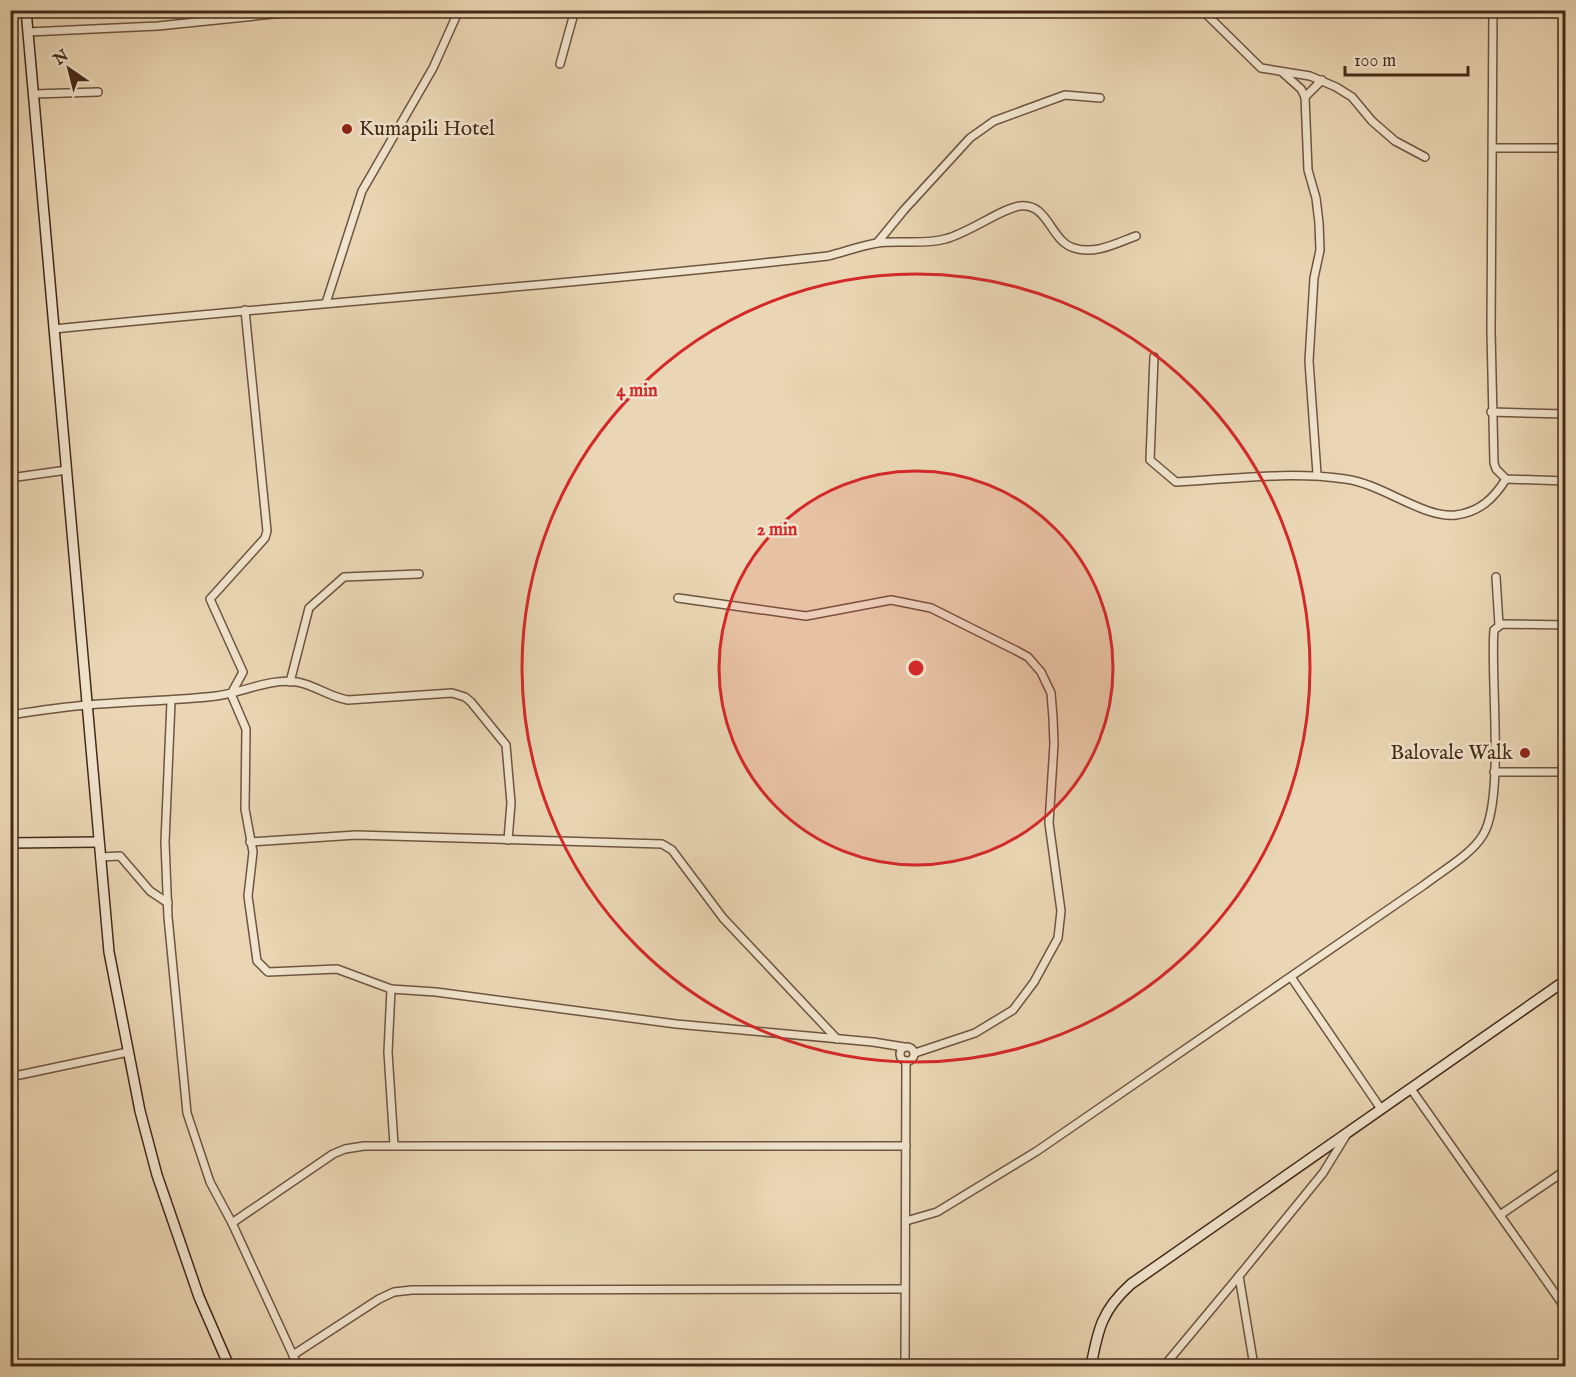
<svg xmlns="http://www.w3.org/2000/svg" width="1576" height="1377" viewBox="0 0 1576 1377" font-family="'IM FELL English',serif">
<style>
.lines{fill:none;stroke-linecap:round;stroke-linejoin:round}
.street-casing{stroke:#6e553f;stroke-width:10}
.secondary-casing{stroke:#442a18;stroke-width:12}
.street{stroke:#f1e4ce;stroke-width:7}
.secondary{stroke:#f1e4ce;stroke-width:9}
.ring{fill:none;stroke:#d62828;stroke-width:3}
.poi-dot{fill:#8f2418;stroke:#f1e4ce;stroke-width:2}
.labels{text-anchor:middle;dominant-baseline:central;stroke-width:5;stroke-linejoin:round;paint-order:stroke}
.poi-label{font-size:21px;fill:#442a18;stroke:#f1e4ce;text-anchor:start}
.centre{fill:#d62828;stroke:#f1e4ce;stroke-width:3}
.ring-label{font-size:18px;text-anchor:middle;font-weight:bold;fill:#d62828;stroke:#f1e4ce;stroke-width:5;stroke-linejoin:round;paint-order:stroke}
</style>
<rect width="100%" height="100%" fill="#ead6b4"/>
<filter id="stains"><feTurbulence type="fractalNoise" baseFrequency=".00333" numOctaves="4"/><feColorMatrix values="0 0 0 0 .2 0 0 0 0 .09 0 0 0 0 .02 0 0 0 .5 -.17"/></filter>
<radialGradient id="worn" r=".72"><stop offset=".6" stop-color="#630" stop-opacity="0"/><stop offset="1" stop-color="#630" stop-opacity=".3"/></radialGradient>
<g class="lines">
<defs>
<g id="street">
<path d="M 1202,10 L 1261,68 L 1310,76 L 1336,87 L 1352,97 L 1372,121 L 1395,141 L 1425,157"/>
<path d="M 1493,10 L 1491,331 L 1494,463 L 1496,469 L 1506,479 L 1566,481"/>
<path d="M 28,32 L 158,26 L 313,10"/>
<path d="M 560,64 L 575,10"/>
<path d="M 1282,72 L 1301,89 L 1305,97 L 1308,170 L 1316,198 L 1319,223 L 1320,250 L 1314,278 L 1309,361 L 1317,474"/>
<path d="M 33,94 L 98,92"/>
<path d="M 1305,97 L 1322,80"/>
<path d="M 1494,148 L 1566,148"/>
<path d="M 877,243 L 904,210 L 970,138 L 994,121 L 1065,95 L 1100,98"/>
<path d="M 326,303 L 362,191 L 433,68 L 459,10"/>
<path d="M 54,329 C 312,303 570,285 828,256 C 844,252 860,246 877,243 C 899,240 923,245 945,239 C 969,233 1002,208 1020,206 C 1049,203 1050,241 1074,248 C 1095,255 1117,243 1136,236"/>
<path d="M 1154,357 L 1150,460 L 1176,482 C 1232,479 1290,471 1345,479 C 1381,483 1424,519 1456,515 C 1480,512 1494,498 1506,479"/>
<path d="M 1491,412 L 1566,414"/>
<path d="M 10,478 L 67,470"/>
<path d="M 1496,577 L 1499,625"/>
<path d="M 678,598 L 806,616 L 891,600 L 931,608 L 1017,651 L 1028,657 L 1041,672 L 1051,693 L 1053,718 L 1054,744 L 1049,823 L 1061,911 L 1058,938 L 1034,982 L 1013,1010 L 975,1033 L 915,1053"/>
<path d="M 290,682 L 309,608 L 344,577 L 419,574"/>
<path d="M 231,694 L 246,729 L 245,809 L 253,852 L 248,896 L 257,961 L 268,972 L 337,969 L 391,989 L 436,992 L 676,1024 L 873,1042 L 904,1047"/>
<path d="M 231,694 L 243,672 L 210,599 L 265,538 L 267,531 L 245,310"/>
<path d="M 171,702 L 165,842 L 168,917 L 187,1113 L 210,1182 L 232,1223 L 298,1366"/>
<path d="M 10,715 C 36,711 62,707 88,705 C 131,701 173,701 216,696 C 243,693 268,678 297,682 C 315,685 329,697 348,700 L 452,693 L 465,697 L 471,702 L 506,745 L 511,803 L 508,840"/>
<path d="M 1494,772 L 1566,772"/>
<path d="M 250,842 L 356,835 L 662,844 L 672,850 L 723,918 L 837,1039"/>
<path d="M 100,857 L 120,856 L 150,891 L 168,903"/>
<path d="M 1291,977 L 1381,1109"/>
<path d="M 391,989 L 388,1052 L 394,1145"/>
<circle cx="907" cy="1054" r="7"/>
<path d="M 10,1077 L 128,1052"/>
<path d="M 1411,1089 L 1566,1309"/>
<path d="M 1500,1215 L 1566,1170"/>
<path d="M 906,1221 L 937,1212 L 1037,1151 L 1424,885 C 1443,870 1471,855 1483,835 C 1505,799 1490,677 1494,630 L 1502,624 L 1566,625"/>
<path d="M 232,1223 L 333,1154 L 345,1149 L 364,1146 L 906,1146"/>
<path d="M 293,1355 L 379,1299 L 394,1292 L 412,1290 L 904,1289"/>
<path d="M 905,1366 L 906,1062"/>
<path d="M 1164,1366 L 1239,1276"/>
<path d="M 1254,1366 L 1239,1276 L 1323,1173 L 1347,1134"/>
</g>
<g id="secondary">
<path d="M 26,10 L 109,952 L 140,1111 L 157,1175 L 199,1297 L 229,1366"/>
<path d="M 10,843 L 98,842"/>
<path d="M 1091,1366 C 1098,1329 1102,1310 1131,1284 L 1566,980"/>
</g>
</defs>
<use href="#street" class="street-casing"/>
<use href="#secondary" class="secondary-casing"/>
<use href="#street" class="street"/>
<use href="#secondary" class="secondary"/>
</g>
<circle cx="916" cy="668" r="197" fill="#d62828" fill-opacity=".12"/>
<g class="ring">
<circle cx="916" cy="668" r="197"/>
<circle cx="916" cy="668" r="394"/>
</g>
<g class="poi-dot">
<circle cx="347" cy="129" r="6"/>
<circle cx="1525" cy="753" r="6"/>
</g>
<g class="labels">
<g class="poi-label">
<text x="359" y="129">Kumapili Hotel</text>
<text x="1513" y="753" text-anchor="end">Balovale Walk</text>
</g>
</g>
<circle cx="916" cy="668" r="9" class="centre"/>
<g class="ring-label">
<text x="637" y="396">4 min</text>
<text x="777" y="535">2 min</text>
</g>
<rect width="1576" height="1377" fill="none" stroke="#ead6b4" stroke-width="36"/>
<rect x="12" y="12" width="1552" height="1353" fill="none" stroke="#442a18" stroke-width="3"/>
<rect x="18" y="18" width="1540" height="1341" fill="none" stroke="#442a18" stroke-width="1.5"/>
<g transform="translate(69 69) rotate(325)" stroke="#f1e4ce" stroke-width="4.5" paint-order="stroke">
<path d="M0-4.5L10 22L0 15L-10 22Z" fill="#442a18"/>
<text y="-9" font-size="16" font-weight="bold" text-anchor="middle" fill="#442a18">N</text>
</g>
<path d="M1345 66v9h123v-9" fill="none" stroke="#442a18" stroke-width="3"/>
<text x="1354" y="66" font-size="18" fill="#442a18" stroke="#f1e4ce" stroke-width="4.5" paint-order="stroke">100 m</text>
<rect width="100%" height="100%" filter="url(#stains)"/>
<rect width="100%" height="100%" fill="url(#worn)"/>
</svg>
